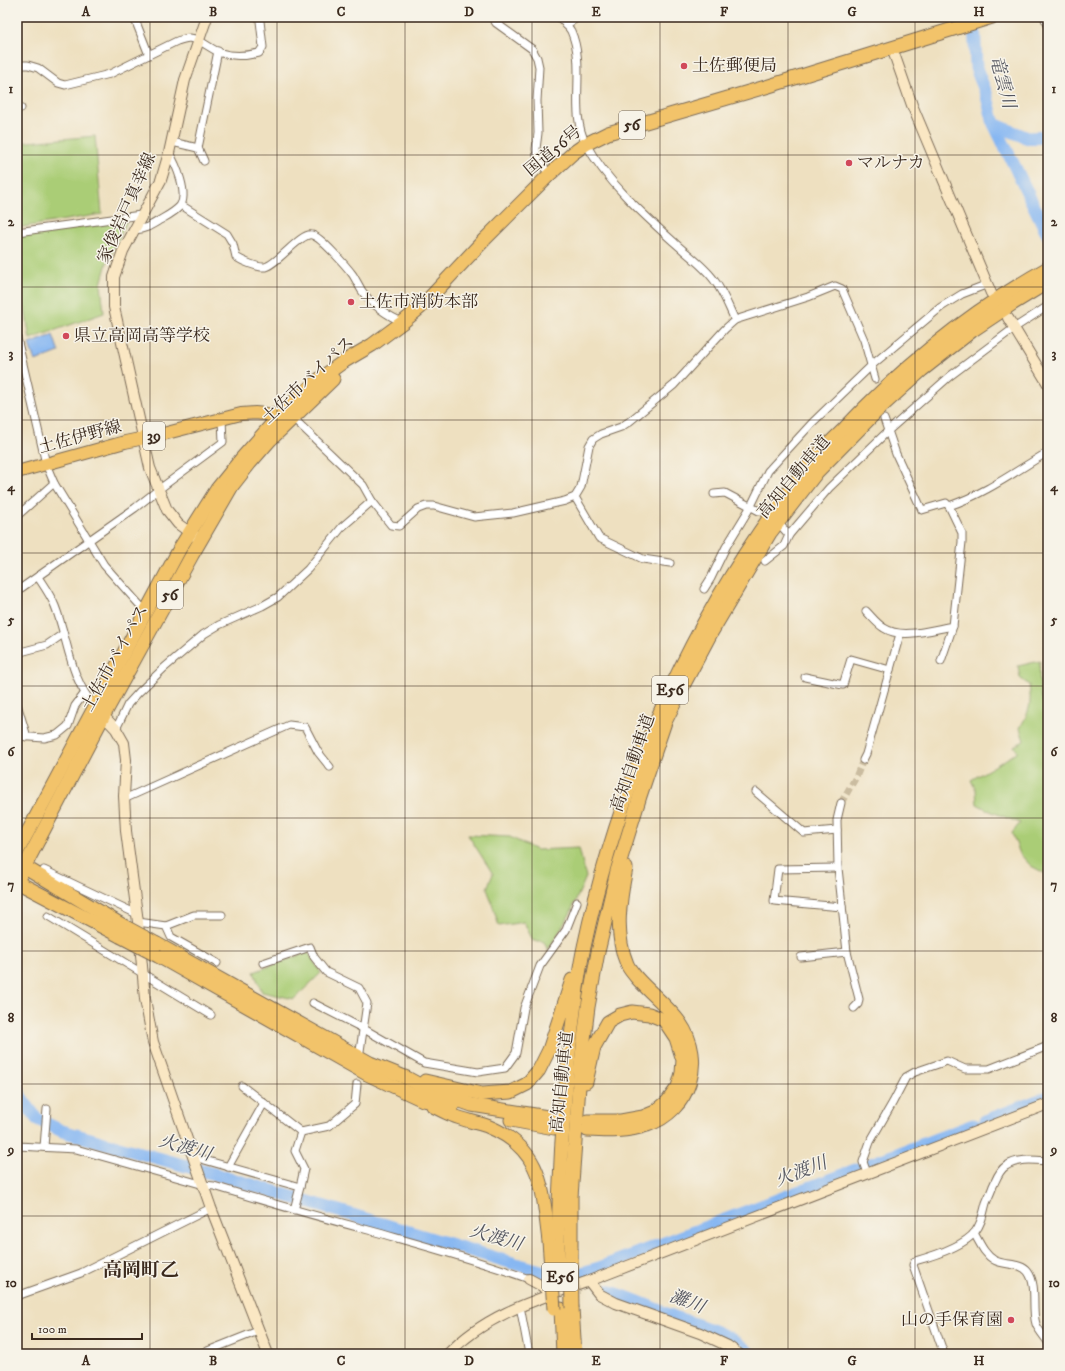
<svg xmlns="http://www.w3.org/2000/svg" width="1065" height="1371" viewBox="0 0 1065 1371" font-family="'IM FELL DW Pica','Noto Serif JP',serif">
<style>
.green{fill:#aacd76;stroke:#727c4a}
.water{fill:#87b7f2;stroke:#617088}
.lines{fill:none;stroke-linecap:round;stroke-linejoin:round}
.river{stroke:#87b7f2;stroke-width:13}
.street-tunnel{stroke:#cabca0;stroke-width:7;stroke-dasharray:7 3.5;stroke-linecap:butt}
.street-casing{stroke:#7a6a57;stroke-width:9}
.secondary-casing{stroke:#7a6a57;stroke-width:12}
.primary-casing{stroke:#7a6a57;stroke-width:14}
.highway-casing{stroke:#7a6a57;stroke-width:15}
.street{stroke:#fff;stroke-width:7}
.secondary{stroke:#fae7c3;stroke-width:10}
.primary{stroke:#f2c36a;stroke-width:12}
.highway{stroke:#f2c36a;stroke-width:13}
.highway-bridge-casing{stroke:#7a6a57;stroke-width:15;stroke-linecap:butt}
.highway-bridge{stroke:#f2c36a;stroke-width:13}
.grid{fill:none;stroke:#3b2a1e;stroke-width:1;stroke-opacity:0.55}
.poi-dot{fill:#d1495b;stroke:#f7f3e8;stroke-width:1.5}
.labels{text-anchor:middle;dominant-baseline:central;stroke-width:3;stroke-linejoin:round;paint-order:stroke}
.shield{fill:#f7f3e8;stroke:#73665b;stroke-width:1}
.shield-label{font-size:16px;font-weight:bold;fill:#3b2a1e}
.poi-label{font-size:17px;fill:#3b2a1e;stroke:#f7f3e8;text-anchor:start}
.street-label{font-size:17px;fill:#3b2a1e;stroke:#f7f3e8}
.water-label{font-size:18px;font-style:italic;fill:#52545e;stroke:#f7f3e8}
.quarter-label{font-size:19px;font-weight:bold;fill:#3b2a1e;stroke:#f7f3e8}
.neatline{fill:none;stroke:#3b2a1e;stroke-width:1.5}
.grid-label{font-size:13px;text-anchor:middle;font-weight:bold;fill:#3b2a1e}
</style>
<rect width="100%" height="100%" fill="#f7f3e8"/>
<filter id="ink" filterUnits="userSpaceOnUse"><feTurbulence type="fractalNoise" baseFrequency=".025" numOctaves="2"/><feDisplacementMap in="SourceGraphic" scale="8" xChannelSelector="R" yChannelSelector="G"/><feConvolveMatrix kernelMatrix="1 2 1 2 8 2 1 2 1" color-interpolation-filters="sRGB"/></filter>
<filter id="wash" filterUnits="userSpaceOnUse"><feTurbulence type="fractalNoise" baseFrequency=".012" numOctaves="4" result="noise"/><feDisplacementMap in="SourceGraphic" scale="16" xChannelSelector="R" yChannelSelector="G"/><feGaussianBlur stdDeviation="0.9" result="paint"/><feColorMatrix in="noise" values="0 0 0 0 0 0 0 0 0 0 0 0 0 0 0 0 0 1.4 0 .05"/><feComposite in="paint" operator="in"/></filter>
<g filter="url(#wash)">
<rect width="100%" height="100%" fill="#eee0c0"/>
<g class="green">
<path d="M 95,136 L 102,214 L 17,228 L 17,143 Z"/>
<path d="M 125,220 L 126,223 L 107,263 L 101,284 L 104,313 L 30,339 L 17,262 L 17,236 Z"/>
<path d="M 1040,661 C 1039,679 1038,696 1048,712 L 1048,875 L 1031,866 L 1020,854 L 1012,833 L 1020,823 L 990,811 L 977,804 L 976,790 L 971,780 L 1018,752 L 1014,746 L 1024,741 L 1020,728 C 1029,711 1032,706 1029,685 L 1020,678 L 1018,666 Z"/>
<path d="M 468,835 L 510,837 L 536,850 L 579,848 L 586,877 L 570,914 L 548,950 L 543,941 L 533,941 L 524,922 L 499,926 L 487,888 L 493,874 Z"/>
<path d="M 308,952 L 321,973 L 294,999 L 262,992 L 254,972 Z"/>
</g>
<path class="water" d="M 53,335 L 59,352 L 35,361 L 29,344 Z"/>
<g class="lines">
<g class="river">
<path d="M 974,17 L 976,68 L 986,93 L 994,124 L 1048,235"/>
<path d="M 994,124 L 1028,138 L 1048,137"/>
<path d="M 17,1086 L 20,1096 L 37,1119 L 62,1131 L 225,1177 L 526,1267 L 576,1280"/>
<path d="M 985,1121 L 1048,1097"/>
<path d="M 568,1277 L 599,1268 L 973,1125"/>
<path d="M 608,1291 C 627,1297 644,1304 662,1312 C 691,1325 727,1330 750,1354"/>
</g>
</g>
</g>
<g filter="url(#ink)">
<g class="lines">
<path class="street-tunnel" d="M 841,803 L 856,777 L 863,760"/>
<defs>
<g id="street">
<path d="M 134,17 L 149,55"/>
<path d="M 492,17 L 496,23 L 532,49 L 537,58 L 539,67 L 537,101 L 538,133 L 536,149 L 537,156 L 549,175"/>
<path d="M 559,17 C 563,21 568,26 571,31 C 587,67 568,110 586,144 C 606,181 644,215 675,243 C 688,255 704,266 714,280 C 723,291 729,308 735,320"/>
<path d="M 1044,17 L 1048,25"/>
<path d="M 566,25 L 578,17"/>
<path d="M 17,65 L 28,65 L 38,68 L 58,83 L 65,85 L 110,74 L 177,41 C 181,40 186,38 190,38 C 201,39 210,49 221,53 C 233,57 246,56 259,53 L 263,47 L 260,21 L 261,17"/>
<path d="M 17,109 L 21,108"/>
<path d="M 172,142 L 198,148 L 204,161"/>
<path d="M 198,148 L 218,51"/>
<path d="M 181,205 L 227,234 L 233,244 L 236,257 C 242,261 258,268 265,267 C 278,264 301,232 312,235 C 321,237 347,267 353,275 C 356,280 359,286 362,291 C 371,304 389,317 403,322"/>
<path d="M 134,230 C 146,229 150,226 160,220 C 167,216 175,212 180,206 C 189,194 176,164 169,153"/>
<path d="M 17,232 L 141,215"/>
<path d="M 17,338 L 46,464 L 54,483 L 104,565 L 146,612"/>
<path d="M 292,417 L 363,485 L 372,501 L 391,525 L 399,526 L 418,509 L 426,506 L 434,506 L 474,517 L 513,513 L 565,501 L 575,497 L 581,487 L 589,446 L 593,439 L 601,434 L 621,427 L 630,421 L 674,385 L 725,329 L 735,320 L 808,297 L 835,286 L 842,289 L 864,340 L 875,379"/>
<path d="M 884,419 L 896,454 L 922,510 L 946,503 L 949,506 L 962,533 L 962,542 L 953,626 L 941,661"/>
<path d="M 714,494 L 725,493 L 759,511"/>
<path d="M 575,497 L 599,538 L 643,559 L 670,563"/>
<path d="M 949,506 C 985,494 1016,471 1048,452"/>
<path d="M 17,516 L 54,483"/>
<path d="M 782,527 L 789,535"/>
<path d="M 765,561 L 784,546 L 789,535 L 829,488 L 888,431 L 950,376 L 1014,328 L 1048,306"/>
<path d="M 38,577 C 44,586 51,596 55,606 C 68,639 70,680 95,706"/>
<path d="M 704,589 L 711,578 L 726,547 L 751,506 L 768,471 L 812,423 L 872,365 L 941,307 L 962,294 L 988,284"/>
<path d="M 17,591 L 135,508 L 158,490 L 223,442 L 222,419"/>
<path d="M 866,611 C 872,617 877,624 884,628 C 902,640 934,629 953,626"/>
<path d="M 17,653 L 47,645 L 63,634"/>
<path d="M 805,677 L 843,685 L 851,659 L 890,670"/>
<path d="M 17,704 L 27,737"/>
<path d="M 116,729 L 128,704 L 139,692 L 164,668 L 204,634 L 219,625 L 262,606 L 278,597 L 308,569 L 342,527 L 372,501"/>
<path d="M 17,736 L 44,738 L 57,735 L 68,726 L 75,706 L 84,694"/>
<path d="M 863,760 L 866,754 L 900,634"/>
<path d="M 756,792 L 804,833 L 837,830"/>
<path d="M 124,799 L 289,725 L 305,727 L 318,752 L 330,767"/>
<path d="M 841,803 L 837,820 L 838,868 L 847,952 L 859,999 L 858,1004 L 854,1008"/>
<path d="M 838,868 L 778,869 L 774,901 L 842,907"/>
<path d="M 44,870 L 137,914"/>
<path d="M 48,916 L 211,1015"/>
<path d="M 138,922 L 166,926 L 171,937 L 217,963"/>
<path d="M 166,926 L 194,915 L 222,915"/>
<path d="M 801,957 L 847,952"/>
<path d="M 263,963 L 310,947 L 314,957 L 326,972 L 359,988 L 367,1003 L 360,1051"/>
<path d="M 313,1003 L 364,1029 L 424,1063 L 478,1072 L 505,1068 L 516,1053 L 524,1008 L 540,966 L 566,930 L 577,902"/>
<path d="M 242,1086 L 264,1103"/>
<path d="M 301,1132 L 329,1126 L 355,1104 L 357,1084"/>
<path d="M 17,1146 L 76,1149 L 204,1185 L 214,1186 C 267,1202 319,1217 372,1231 C 425,1246 478,1260 529,1279"/>
<path d="M 44,1147 L 47,1109"/>
<path d="M 194,1157 L 300,1187 L 294,1210"/>
<path d="M 228,1167 L 264,1103 L 301,1132 L 295,1151 L 304,1169 L 300,1187"/>
<path d="M 867,1173 L 863,1162 L 870,1142 L 893,1102 L 906,1077 L 915,1072 L 947,1061 L 965,1069 L 989,1069 L 1048,1046"/>
<path d="M 974,1233 C 980,1243 984,1254 994,1260 C 1004,1266 1021,1262 1028,1272 C 1038,1286 1031,1308 1036,1324 C 1038,1330 1044,1336 1048,1342"/>
<path d="M 17,1296 L 81,1273 L 211,1208"/>
<path d="M 520,1306 L 529,1354"/>
<path d="M 200,1354 L 258,1331"/>
<path d="M 944,1354 L 913,1265 L 915,1261 C 933,1256 963,1247 975,1232 C 982,1223 983,1214 986,1203 C 988,1198 991,1192 993,1186 C 996,1180 999,1170 1006,1166 C 1018,1158 1034,1160 1048,1161"/>
</g>
<g id="secondary">
<path d="M 892,48 L 912,105 L 991,293"/>
<path d="M 1008,318 L 1048,384"/>
<path d="M 196,537 L 178,524 L 167,510 L 150,468 L 114,307 L 114,277 L 123,251 L 161,180 L 169,153 L 185,80 L 207,17"/>
<path d="M 99,711 L 116,729 L 124,743 L 126,760 L 124,796 L 126,831 L 138,922 L 145,999 L 153,1042 L 211,1208 L 268,1354"/>
<path d="M 529,1279 L 542,1286 L 550,1295"/>
<path d="M 589,1281 L 599,1294 L 616,1303 L 700,1333 L 728,1346 L 739,1354"/>
<path d="M 448,1354 C 486,1314 538,1299 589,1281 L 1048,1104"/>
</g>
<path id="primary" d="M 17,472 L 125,442 L 159,435 L 241,414 L 255,413 L 288,416"/>
<g id="highway">
<path d="M 17,852 L 180,548 L 217,489 L 242,458 L 280,415 L 297,399 L 321,378 L 343,362 L 372,345 L 403,322 L 422,306 L 485,239 L 549,175 L 573,153 L 586,144 L 608,133 L 769,86 L 992,17"/>
<path d="M 17,868 L 25,867 L 122,925"/>
<path d="M 17,881 L 104,715 L 192,555 L 232,486 L 250,463 L 270,440 L 333,379"/>
<path d="M 17,882 L 120,936"/>
<path d="M 157,944 L 370,1063 L 407,1078 L 429,1090 L 472,1105 L 554,1118"/>
<path d="M 158,956 L 367,1074 L 423,1100 L 453,1105"/>
<path d="M 425,1081 L 482,1094 L 511,1092 L 527,1084 L 539,1070 L 549,1050 L 572,980"/>
<path d="M 586,1082 L 594,1047 L 608,1022 L 620,1015 L 632,1012 L 649,1014 L 664,1020 L 676,1038 L 683,1060 L 682,1073 L 678,1087 L 667,1102 L 655,1112 L 643,1117 L 621,1121 L 587,1121"/>
<path d="M 433,1106 C 439,1109 446,1113 452,1115 C 463,1120 476,1122 487,1126 C 544,1149 542,1189 549,1241"/>
<path d="M 511,1120 L 554,1128"/>
<path d="M 587,1130 C 607,1131 628,1132 647,1125 C 690,1111 706,1060 680,1023 C 668,1006 650,993 636,977 C 633,973 629,969 627,964 C 614,934 620,899 626,868"/>
<path d="M 558,1246 C 559,1179 563,1111 570,1044 C 574,1012 577,979 584,947 C 621,773 697,605 809,465 C 820,452 833,440 845,428 C 904,365 973,310 1048,268"/>
<path d="M 571,1248 L 571,1197 L 580,1072 L 588,1007 L 598,952 L 617,871 L 640,796 L 665,722 L 684,684 L 711,633 L 770,533 L 817,472 L 879,409 L 922,370 L 973,330 L 1012,304 L 1048,282"/>
<path d="M 572,1308 L 575,1354"/>
<path d="M 561,1309 L 563,1354"/>
</g>
</defs>
<use href="#street" class="street-casing"/>
<use href="#secondary" class="secondary-casing"/>
<use href="#primary" class="primary-casing"/>
<use href="#highway" class="highway-casing"/>
<use href="#street" class="street"/>
<use href="#secondary" class="secondary"/>
<use href="#primary" class="primary"/>
<use href="#highway" class="highway"/>
<defs>
<g id="highway-bridge">
<path d="M 122,925 L 157,944"/>
<path d="M 120,936 L 158,956"/>
<path d="M 549,1241 L 554,1309"/>
<path d="M 558,1246 L 559,1271"/>
<path d="M 571,1248 L 572,1308"/>
</g>
</defs>
<use href="#highway-bridge" class="highway-bridge-casing"/>
<use href="#highway-bridge" class="highway-bridge"/>
</g>
</g>
<path class="grid" d="M 150,17 L 150,1354M 277,17 L 277,1354M 405,17 L 405,1354M 532,17 L 532,1354M 660,17 L 660,1354M 788,17 L 788,1354M 915,17 L 915,1354M 17,155 L 1048,155M 17,287 L 1048,287M 17,420 L 1048,420M 17,553 L 1048,553M 17,686 L 1048,686M 17,818 L 1048,818M 17,951 L 1048,951M 17,1084 L 1048,1084M 17,1216 L 1048,1216"/>
<g class="poi-dot">
<circle cx="684" cy="66" r="4"/>
<circle cx="849" cy="163" r="4"/>
<circle cx="351" cy="302" r="4"/>
<circle cx="66" cy="336" r="4"/>
<circle cx="1011" cy="1320" r="4"/>
</g>
<g class="labels">
<g class="shield">
<rect x="619" y="111" width="26" height="28" rx="3"/>
<rect x="143" y="422" width="22" height="28" rx="3"/>
<rect x="157" y="581" width="26" height="28" rx="3"/>
<rect x="652" y="676" width="36" height="28" rx="3"/>
<rect x="542" y="1263" width="36" height="28" rx="3"/>
</g>
<g class="shield-label">
<text x="632" y="125">56</text>
<text x="154" y="436">39</text>
<text x="170" y="595">56</text>
<text x="670" y="690">E56</text>
<text x="560" y="1277">E56</text>
</g>
<g class="poi-label">
<text x="692" y="66">土佐郵便局</text>
<text x="857" y="163">マルナカ</text>
<text x="359" y="302">土佐市消防本部</text>
<text x="74" y="336">県立高岡高等学校</text>
<text x="1003" y="1320" text-anchor="end">山の手保育園</text>
</g>
<g class="street-label">
<text transform="translate(553 151) rotate(-40)">国道56号</text>
<text transform="translate(127 208) rotate(-66)">家俊岩戸真幸線</text>
<text transform="translate(308 380) rotate(-43)">土佐市バイパス</text>
<text transform="translate(80 437) rotate(-15)">土佐伊野線</text>
<text transform="translate(794 477) rotate(-50)">高知自動車道</text>
<text transform="translate(115 658) rotate(-61)">土佐市バイパス</text>
<text transform="translate(633 763) rotate(-71)">高知自動車道</text>
<text transform="translate(562 1082) rotate(-84)">高知自動車道</text>
</g>
<g class="water-label">
<text transform="translate(1002 82) rotate(75)">竜雲川</text>
<text transform="translate(185 1148) rotate(16)">火渡川</text>
<text transform="translate(801 1172) rotate(-21)">火渡川</text>
<text transform="translate(496 1238) rotate(16)">火渡川</text>
<text transform="translate(687 1302) rotate(21)">灘川</text>
</g>
<g class="quarter-label">
<text x="141" y="1270">高岡町乙</text>
</g>
</g>
<rect width="1065" height="1371" fill="none" stroke="#f7f3e8" stroke-width="44"/>
<path d="M32 1333v6h110v-6" fill="none" stroke="#3b2a1e" stroke-width="2"/>
<text x="38" y="1333" font-size="12" fill="#3b2a1e" stroke="#f7f3e8" stroke-width="3" paint-order="stroke">100 m</text>
<rect x="22" y="22" width="1021" height="1327" class="neatline"/>
<g class="grid-label">
<text x="86" y="16">A</text>
<text x="213" y="16">B</text>
<text x="341" y="16">C</text>
<text x="469" y="16">D</text>
<text x="596" y="16">E</text>
<text x="724" y="16">F</text>
<text x="852" y="16">G</text>
<text x="979" y="16">H</text>
<text x="11" y="93">1</text>
<text x="1054" y="93">1</text>
<text x="11" y="226">2</text>
<text x="1054" y="226">2</text>
<text x="11" y="358">3</text>
<text x="1054" y="358">3</text>
<text x="11" y="491">4</text>
<text x="1054" y="491">4</text>
<text x="11" y="624">5</text>
<text x="1054" y="624">5</text>
<text x="11" y="756">6</text>
<text x="1054" y="756">6</text>
<text x="11" y="889">7</text>
<text x="1054" y="889">7</text>
<text x="11" y="1022">8</text>
<text x="1054" y="1022">8</text>
<text x="11" y="1154">9</text>
<text x="1054" y="1154">9</text>
<text x="11" y="1287">10</text>
<text x="1054" y="1287">10</text>
<text x="86" y="1365">A</text>
<text x="213" y="1365">B</text>
<text x="341" y="1365">C</text>
<text x="469" y="1365">D</text>
<text x="596" y="1365">E</text>
<text x="724" y="1365">F</text>
<text x="852" y="1365">G</text>
<text x="979" y="1365">H</text>
</g>
</svg>
